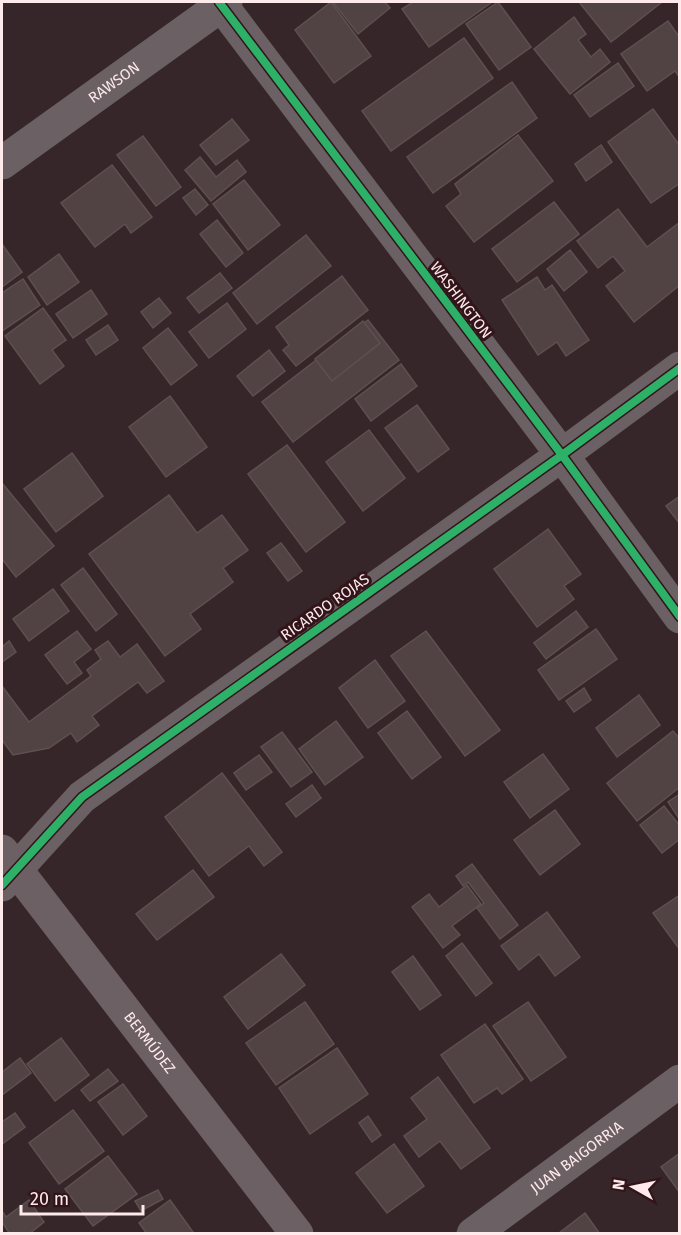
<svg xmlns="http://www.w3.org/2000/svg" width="681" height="1235" viewBox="0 0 681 1235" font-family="'Fira Sans',sans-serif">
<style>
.building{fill:#514343;stroke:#5e5050;stroke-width:1.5}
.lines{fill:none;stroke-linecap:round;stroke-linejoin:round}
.minor{stroke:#6b6064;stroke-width:33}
.major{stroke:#6d6064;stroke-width:33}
.cycleway-casing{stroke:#32151a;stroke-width:11}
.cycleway{stroke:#2db169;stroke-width:8}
.labels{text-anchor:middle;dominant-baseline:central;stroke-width:6;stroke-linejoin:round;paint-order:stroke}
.street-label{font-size:15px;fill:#fee9eb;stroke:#32151a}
</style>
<rect width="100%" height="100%" fill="#362629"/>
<g class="building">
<path d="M 331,2 L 371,56 L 334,83 L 295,30 Z"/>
<path d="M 333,2 L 385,2 L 390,8 L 358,34 Z"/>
<path d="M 413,2 L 492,2 L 429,47 L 402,9 Z"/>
<path d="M 498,2 L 531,47 L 499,70 L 466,24 Z"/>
<path d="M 579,2 L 662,2 L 611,42 Z"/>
<path d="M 574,17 L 586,34 L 578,40 L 591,57 L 600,49 L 610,62 L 570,94 L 534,49 Z"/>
<path d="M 668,21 L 680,38 L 680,78 L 675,71 L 647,91 L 621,54 Z"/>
<path d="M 464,38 L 493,78 L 391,151 L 362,111 Z"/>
<path d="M 618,63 L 634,86 L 590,117 L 574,95 Z"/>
<path d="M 512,82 L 537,118 L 433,193 L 407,157 Z"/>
<path d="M 653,109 L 680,146 L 680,183 L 651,203 L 608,142 Z"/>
<path d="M 232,119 L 249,140 L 216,165 L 200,145 Z"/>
<path d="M 518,135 L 553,181 L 474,242 L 446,206 L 461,194 L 455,184 Z"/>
<path d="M 143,136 L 181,187 L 156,206 L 117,155 Z"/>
<path d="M 601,145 L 612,162 L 586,181 L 575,164 Z"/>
<path d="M 200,157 L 216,177 L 237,160 L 246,172 L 211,201 L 185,170 Z"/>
<path d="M 112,165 L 152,217 L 131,233 L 125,224 L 95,247 L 61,203 Z"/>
<path d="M 244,180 L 280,225 L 248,250 L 213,204 Z"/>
<path d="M 195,189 L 208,205 L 196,215 L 183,198 Z"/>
<path d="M 554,202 L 579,234 L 517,282 L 492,249 Z"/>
<path d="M 618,209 L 647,247 L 680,222 L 680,285 L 634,322 L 606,286 L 625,271 L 613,256 L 598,268 L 577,241 Z"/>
<path d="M 217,220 L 243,253 L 226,267 L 200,234 Z"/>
<path d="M 306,235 L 331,266 L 257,324 L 233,293 Z"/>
<path d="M 2,244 L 22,272 L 2,287 Z"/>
<path d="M 570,250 L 587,272 L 564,291 L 547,269 Z"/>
<path d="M 59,254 L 79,282 L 47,305 L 28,277 Z"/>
<path d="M 220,273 L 232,288 L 199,313 L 187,298 Z"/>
<path d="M 342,276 L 368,310 L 296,366 L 283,350 L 289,345 L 276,327 Z"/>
<path d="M 537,277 L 545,290 L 552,285 L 589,340 L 566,356 L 557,342 L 538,355 L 502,300 Z"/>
<path d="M 23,279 L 40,305 L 2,331 L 2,293 Z"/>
<path d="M 91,290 L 107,314 L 73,338 L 56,314 Z"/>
<path d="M 159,298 L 171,313 L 153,328 L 141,312 Z"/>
<path d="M 227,303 L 246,329 L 209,358 L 189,332 Z"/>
<path d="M 43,308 L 66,340 L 52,350 L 64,366 L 40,384 L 5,336 Z"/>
<path d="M 368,320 L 399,360 L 293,442 L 262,402 Z"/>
<path d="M 363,321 L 380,343 L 332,381 L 315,359 Z"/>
<path d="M 108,325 L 118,340 L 96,355 L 86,340 Z"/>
<path d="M 168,328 L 197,365 L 171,385 L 143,348 Z"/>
<path d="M 269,350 L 285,371 L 253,396 L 237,376 Z"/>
<path d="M 401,364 L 417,386 L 371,421 L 355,399 Z"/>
<path d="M 170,396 L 207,447 L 166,477 L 129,427 Z"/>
<path d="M 417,405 L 449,449 L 418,472 L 385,428 Z"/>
<path d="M 369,430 L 405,478 L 363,511 L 326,462 Z"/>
<path d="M 287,445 L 345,522 L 306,552 L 248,474 Z"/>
<path d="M 72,453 L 103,496 L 56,532 L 24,489 Z"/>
<path d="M 2,483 L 54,546 L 16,577 L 2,559 Z"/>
<path d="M 169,495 L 197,533 L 222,515 L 248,550 L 223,568 L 233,582 L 190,614 L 201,629 L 165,656 L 89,554 Z"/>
<path d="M 680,496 L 680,524 L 666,506 Z"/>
<path d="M 548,529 L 581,574 L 564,586 L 574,599 L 537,627 L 494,569 Z"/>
<path d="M 281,543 L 302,571 L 288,581 L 267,553 Z"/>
<path d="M 83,568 L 117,614 L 96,631 L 61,585 Z"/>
<path d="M 53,589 L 69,611 L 29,641 L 13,619 Z"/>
<path d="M 576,611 L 588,627 L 546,659 L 534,643 Z"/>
<path d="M 596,629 L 617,659 L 559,700 L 538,670 Z"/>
<path d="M 77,631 L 91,649 L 74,662 L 82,673 L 67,684 L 45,655 Z"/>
<path d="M 426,631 L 500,730 L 465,756 L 391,656 Z"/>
<path d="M 9,641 L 16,652 L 2,662 L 2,647 Z"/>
<path d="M 108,641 L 120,657 L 137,644 L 164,681 L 147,693 L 138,682 L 92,716 L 99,725 L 77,742 L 71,733 L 49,748 L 13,755 L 2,740 L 2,686 L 29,722 L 91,676 L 87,670 L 101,659 L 95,650 Z"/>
<path d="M 375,660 L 405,701 L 368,728 L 339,688 Z"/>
<path d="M 584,688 L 591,700 L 574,712 L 566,701 Z"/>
<path d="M 639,695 L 660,725 L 617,757 L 596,728 Z"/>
<path d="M 407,711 L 441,757 L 412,779 L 378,733 Z"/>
<path d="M 336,721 L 363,757 L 325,785 L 299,749 Z"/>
<path d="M 673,731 L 680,739 L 680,787 L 637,821 L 607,783 Z"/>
<path d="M 282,732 L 312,772 L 291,787 L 261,747 Z"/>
<path d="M 543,754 L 569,789 L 530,818 L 504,782 Z"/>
<path d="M 259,755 L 272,772 L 246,790 L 234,773 Z"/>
<path d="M 222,773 L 282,852 L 264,866 L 249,846 L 209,876 L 165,817 Z"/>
<path d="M 312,785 L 321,798 L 296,817 L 286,804 Z"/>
<path d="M 680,794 L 680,820 L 668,802 Z"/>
<path d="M 664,806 L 680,826 L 680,839 L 662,853 L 640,825 Z"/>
<path d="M 555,810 L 580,844 L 540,875 L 514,840 Z"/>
<path d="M 472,864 L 518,925 L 500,939 L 477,908 L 484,903 L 468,882 L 463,886 L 456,876 Z"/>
<path d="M 193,870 L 214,897 L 157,940 L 136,914 Z"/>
<path d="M 467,885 L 481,904 L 452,926 L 460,935 L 443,948 L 412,907 L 429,894 L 439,907 Z"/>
<path d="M 680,895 L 680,950 L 653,913 Z"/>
<path d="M 547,912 L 580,957 L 555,976 L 539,954 L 519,970 L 501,946 Z"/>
<path d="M 462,943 L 492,983 L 476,996 L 446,956 Z"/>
<path d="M 281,954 L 305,985 L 248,1029 L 224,997 Z"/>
<path d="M 413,956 L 441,995 L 420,1010 L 392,972 Z"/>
<path d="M 305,1002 L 334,1044 L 276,1085 L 246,1043 Z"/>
<path d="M 528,1002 L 566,1057 L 531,1081 L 493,1026 Z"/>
<path d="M 485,1024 L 523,1079 L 502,1094 L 497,1088 L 474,1103 L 441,1055 Z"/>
<path d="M 61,1038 L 89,1075 L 55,1101 L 27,1064 Z"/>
<path d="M 337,1048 L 368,1094 L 310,1134 L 279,1088 Z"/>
<path d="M 20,1058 L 31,1073 L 2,1095 L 2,1072 Z"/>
<path d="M 108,1069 L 118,1081 L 90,1101 L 81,1090 Z"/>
<path d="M 438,1077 L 490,1148 L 461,1169 L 440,1141 L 419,1157 L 404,1136 L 427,1119 L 411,1098 Z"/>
<path d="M 123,1084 L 147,1116 L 123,1135 L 98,1102 Z"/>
<path d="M 73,1110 L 104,1151 L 59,1184 L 29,1143 Z"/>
<path d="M 15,1113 L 25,1127 L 2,1144 L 2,1122 Z"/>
<path d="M 368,1116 L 381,1135 L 372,1142 L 359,1123 Z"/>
<path d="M 394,1144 L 424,1186 L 387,1213 L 356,1173 Z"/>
<path d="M 680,1153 L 680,1193 L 661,1167 Z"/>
<path d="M 108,1156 L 137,1194 L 93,1226 L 65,1189 Z"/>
<path d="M 158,1190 L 163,1199 L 141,1211 L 135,1201 Z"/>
<path d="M 29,1200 L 44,1222 L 29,1234 L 10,1234 L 2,1222 L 2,1211 L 6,1217 Z"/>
<path d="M 170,1200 L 193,1232 L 192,1234 L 147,1234 L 139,1223 Z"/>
<path d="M 585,1213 L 600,1234 L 560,1234 L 559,1233 Z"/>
</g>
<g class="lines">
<g class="minor">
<path d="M 219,2 L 562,455 L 680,617"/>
<path id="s1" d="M 2,163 L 226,2"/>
<path d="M 2,885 L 82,797 L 562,455 L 680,368"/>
<path id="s2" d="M 473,1234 L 680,1081"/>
</g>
<path class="major" id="s3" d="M 2,851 L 297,1234"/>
<defs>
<g id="cycleway">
<path d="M 219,2 L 562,455 L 680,617"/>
<path d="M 2,885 L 82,797 L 562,455 L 680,368"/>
</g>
</defs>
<use href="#cycleway" class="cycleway-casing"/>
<use href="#cycleway" class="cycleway"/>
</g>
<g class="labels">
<g class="street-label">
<text stroke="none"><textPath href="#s1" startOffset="138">RAWSON</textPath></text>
<text transform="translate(461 300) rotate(53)">WASHINGTON</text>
<text transform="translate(325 607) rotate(-35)">RICARDO ROJAS</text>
<text stroke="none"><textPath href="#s3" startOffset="242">BERMÚDEZ</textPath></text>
<text stroke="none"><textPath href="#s2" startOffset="129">JUAN BAIGORRIA</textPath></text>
</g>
</g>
<rect width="681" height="1235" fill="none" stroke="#fee9eb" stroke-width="6"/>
<g transform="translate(633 1187) rotate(279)" stroke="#32151a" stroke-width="4.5" paint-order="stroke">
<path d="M0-4.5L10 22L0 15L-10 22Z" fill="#fee9eb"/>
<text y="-9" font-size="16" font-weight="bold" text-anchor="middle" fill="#fee9eb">N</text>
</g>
<path d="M21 1205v9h122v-9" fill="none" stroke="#fee9eb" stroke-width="3"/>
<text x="30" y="1205" font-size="18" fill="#fee9eb" stroke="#32151a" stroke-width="4.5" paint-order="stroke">20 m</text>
</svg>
